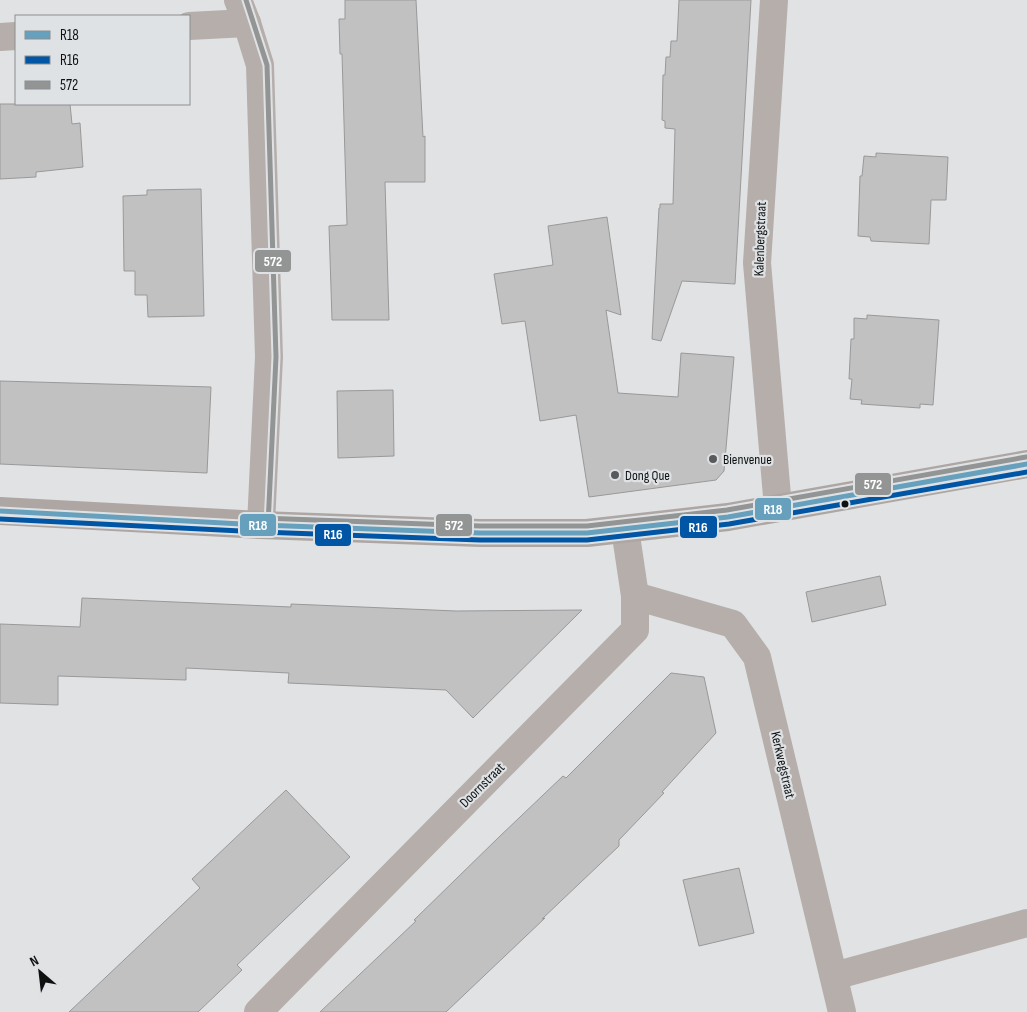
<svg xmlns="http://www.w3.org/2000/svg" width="1027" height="1012" viewBox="0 0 1027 1012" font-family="'Sofia Sans Condensed',sans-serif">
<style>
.building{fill:#c1c1c2;stroke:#99999a}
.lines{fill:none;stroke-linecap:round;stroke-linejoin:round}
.minor{stroke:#b5aeab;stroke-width:28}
.major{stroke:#aea6a3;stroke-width:28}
.bus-1-casing{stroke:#dfe2e5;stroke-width:9}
.bus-2-casing{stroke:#dfe2e5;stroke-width:9}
.bus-3-casing{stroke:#dfe2e5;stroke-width:9}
.bus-1{stroke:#66a0bc;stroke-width:5}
.bus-2{stroke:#0056a4;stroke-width:5}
.bus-3{stroke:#939494;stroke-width:5}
.poi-dot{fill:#585a5b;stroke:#dfe2e5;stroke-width:2}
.bus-dot{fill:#0f1111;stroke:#dfe2e5;stroke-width:2}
.labels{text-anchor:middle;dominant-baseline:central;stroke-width:4.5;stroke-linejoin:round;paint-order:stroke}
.street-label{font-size:14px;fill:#0f1111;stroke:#dfe2e5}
.poi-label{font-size:14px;fill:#0f1111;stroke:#dfe2e5;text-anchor:start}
.line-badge{stroke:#dfe2e5;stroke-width:2}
.badge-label{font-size:14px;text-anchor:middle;font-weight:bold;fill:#fff}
</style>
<rect width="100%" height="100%" fill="#e0e2e4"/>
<g class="building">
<path d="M 345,0 L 416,0 L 423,137 L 425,136 L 425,182 L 385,182 L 389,320 L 332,320 L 329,226 L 347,225 L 342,54 L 340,54 L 339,19 L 345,19 Z"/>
<path d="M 679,0 L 751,0 L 735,284 L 682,281 L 661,341 L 652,339 L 659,208 L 660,208 L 660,204 L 673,204 L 675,129 L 665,128 L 665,121 L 662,120 L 663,75 L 665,75 L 666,57 L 670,57 L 671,41 L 677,41 Z"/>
<path d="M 0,104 L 70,104 L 72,124 L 80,123 L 83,167 L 36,172 L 36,177 L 0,179 Z"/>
<path d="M 876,153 L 948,157 L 946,200 L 931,200 L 929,244 L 871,241 L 870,237 L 858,236 L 860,176 L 862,176 L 864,156 L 876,157 Z"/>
<path d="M 201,189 L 204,316 L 148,317 L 147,295 L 135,295 L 135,271 L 124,271 L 123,196 L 147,195 L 147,190 Z"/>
<path d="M 607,217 L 621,315 L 606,310 L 618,393 L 678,397 L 681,353 L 734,357 L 724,471 L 716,480 L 589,497 L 576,415 L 540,421 L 525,321 L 502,324 L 494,274 L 553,265 L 548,226 Z"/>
<path d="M 867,315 L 939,320 L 933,405 L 920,404 L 920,408 L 861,404 L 862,400 L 850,399 L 852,379 L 849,379 L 851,339 L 854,339 L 854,318 L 867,319 Z"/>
<path d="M 0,381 L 211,387 L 207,473 L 0,464 Z"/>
<path d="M 393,390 L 394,456 L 338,458 L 337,391 Z"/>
<path d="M 880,576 L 886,605 L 812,622 L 806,592 Z"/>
<path d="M 82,598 L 291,607 L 291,604 L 456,611 L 582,610 L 473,718 L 446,690 L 288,683 L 289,673 L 186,668 L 186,680 L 58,676 L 58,705 L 0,703 L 0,624 L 80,627 Z"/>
<path d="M 671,673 L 704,677 L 716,733 L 662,792 L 664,793 L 619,840 L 619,846 L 542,919 L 545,918 L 446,1012 L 320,1012 L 416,921 L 414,920 L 499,837 L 563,776 L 566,778 Z"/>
<path d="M 286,790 L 350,857 L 237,965 L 242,970 L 198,1012 L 69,1012 L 200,888 L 192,879 Z"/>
<path d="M 739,868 L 754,933 L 699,946 L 683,880 Z"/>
</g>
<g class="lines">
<g class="minor">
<path d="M 238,0 L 247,23 L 260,65 L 269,357 L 261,525"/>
<path d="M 774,0 L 757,263 L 778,508"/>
<path d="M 189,26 L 247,23"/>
<path d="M 0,37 L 16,36"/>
<path d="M 635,596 L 733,624 L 757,657 L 842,1012"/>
<path d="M 834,976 L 1027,923"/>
<path d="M 258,1012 L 635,630 L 635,596 L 625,529"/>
</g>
<path class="major" d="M 0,511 L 261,525 L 480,533 L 587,533 L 728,517 L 1027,464"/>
<defs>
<path id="bus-1" d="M 0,511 L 261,525 L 480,533 L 587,533 L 728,517 L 1027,464"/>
<path id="bus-2" d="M 0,519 L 261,532 L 480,540 L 587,540 L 729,524 L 1027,472"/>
<g id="bus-3">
<path d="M 246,0 L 267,65 L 276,357 L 268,525"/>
<path d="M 261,518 L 480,526 L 587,526 L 727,510 L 1026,457"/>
</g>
</defs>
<use href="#bus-1" class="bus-1-casing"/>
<use href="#bus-2" class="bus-2-casing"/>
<use href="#bus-3" class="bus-3-casing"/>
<use href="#bus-1" class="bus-1"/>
<use href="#bus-2" class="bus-2"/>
<use href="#bus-3" class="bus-3"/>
</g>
<g class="poi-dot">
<circle cx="713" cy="459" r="5"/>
<circle cx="615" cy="475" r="5"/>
</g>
<circle class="bus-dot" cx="845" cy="504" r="4.5"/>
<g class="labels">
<g class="street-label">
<text transform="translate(760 239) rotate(-88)">Kalenbergstraat</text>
<text transform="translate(783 765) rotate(77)">Kerkwegstraat</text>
<text transform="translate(482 785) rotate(-45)">Doornstraat</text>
</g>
<g class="poi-label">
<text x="723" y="459">Bienvenue</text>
<text x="625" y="475">Dong Que</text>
</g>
</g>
<g class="line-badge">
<rect x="254" y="249" width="38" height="24" rx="5" fill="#939494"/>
<rect x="854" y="472" width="38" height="24" rx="5" fill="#939494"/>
<rect x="754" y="497" width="38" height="24" rx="5" fill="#66a0bc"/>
<rect x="239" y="513" width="38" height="24" rx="5" fill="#66a0bc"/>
<rect x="435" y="513" width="38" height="24" rx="5" fill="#939494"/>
<rect x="679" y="515" width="39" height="24" rx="5" fill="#0056a4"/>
<rect x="314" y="523" width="38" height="24" rx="5" fill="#0056a4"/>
</g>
<g class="badge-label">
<text x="273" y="266">572</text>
<text x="873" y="489">572</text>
<text x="773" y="514">R18</text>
<text x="258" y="530">R18</text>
<text x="454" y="530">572</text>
<text x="698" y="532">R16</text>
<text x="333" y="539">R16</text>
</g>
<rect x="15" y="15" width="175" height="90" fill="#dfe2e5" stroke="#8c8e90"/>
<rect x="25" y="31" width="25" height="8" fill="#66a0bc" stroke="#8c8e90"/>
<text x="60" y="40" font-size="15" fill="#0f1111">R18</text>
<rect x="25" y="56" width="25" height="8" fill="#0056a4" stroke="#8c8e90"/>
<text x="60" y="65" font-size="15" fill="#0f1111">R16</text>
<rect x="25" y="81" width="25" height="8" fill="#939494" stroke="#8c8e90"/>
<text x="60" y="90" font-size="15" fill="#0f1111">572</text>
<g transform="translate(40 972) rotate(332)" stroke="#dfe2e5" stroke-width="4" paint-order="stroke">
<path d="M0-4L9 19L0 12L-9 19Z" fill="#0f1111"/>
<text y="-8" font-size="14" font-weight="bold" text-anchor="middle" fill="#0f1111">N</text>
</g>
</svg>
